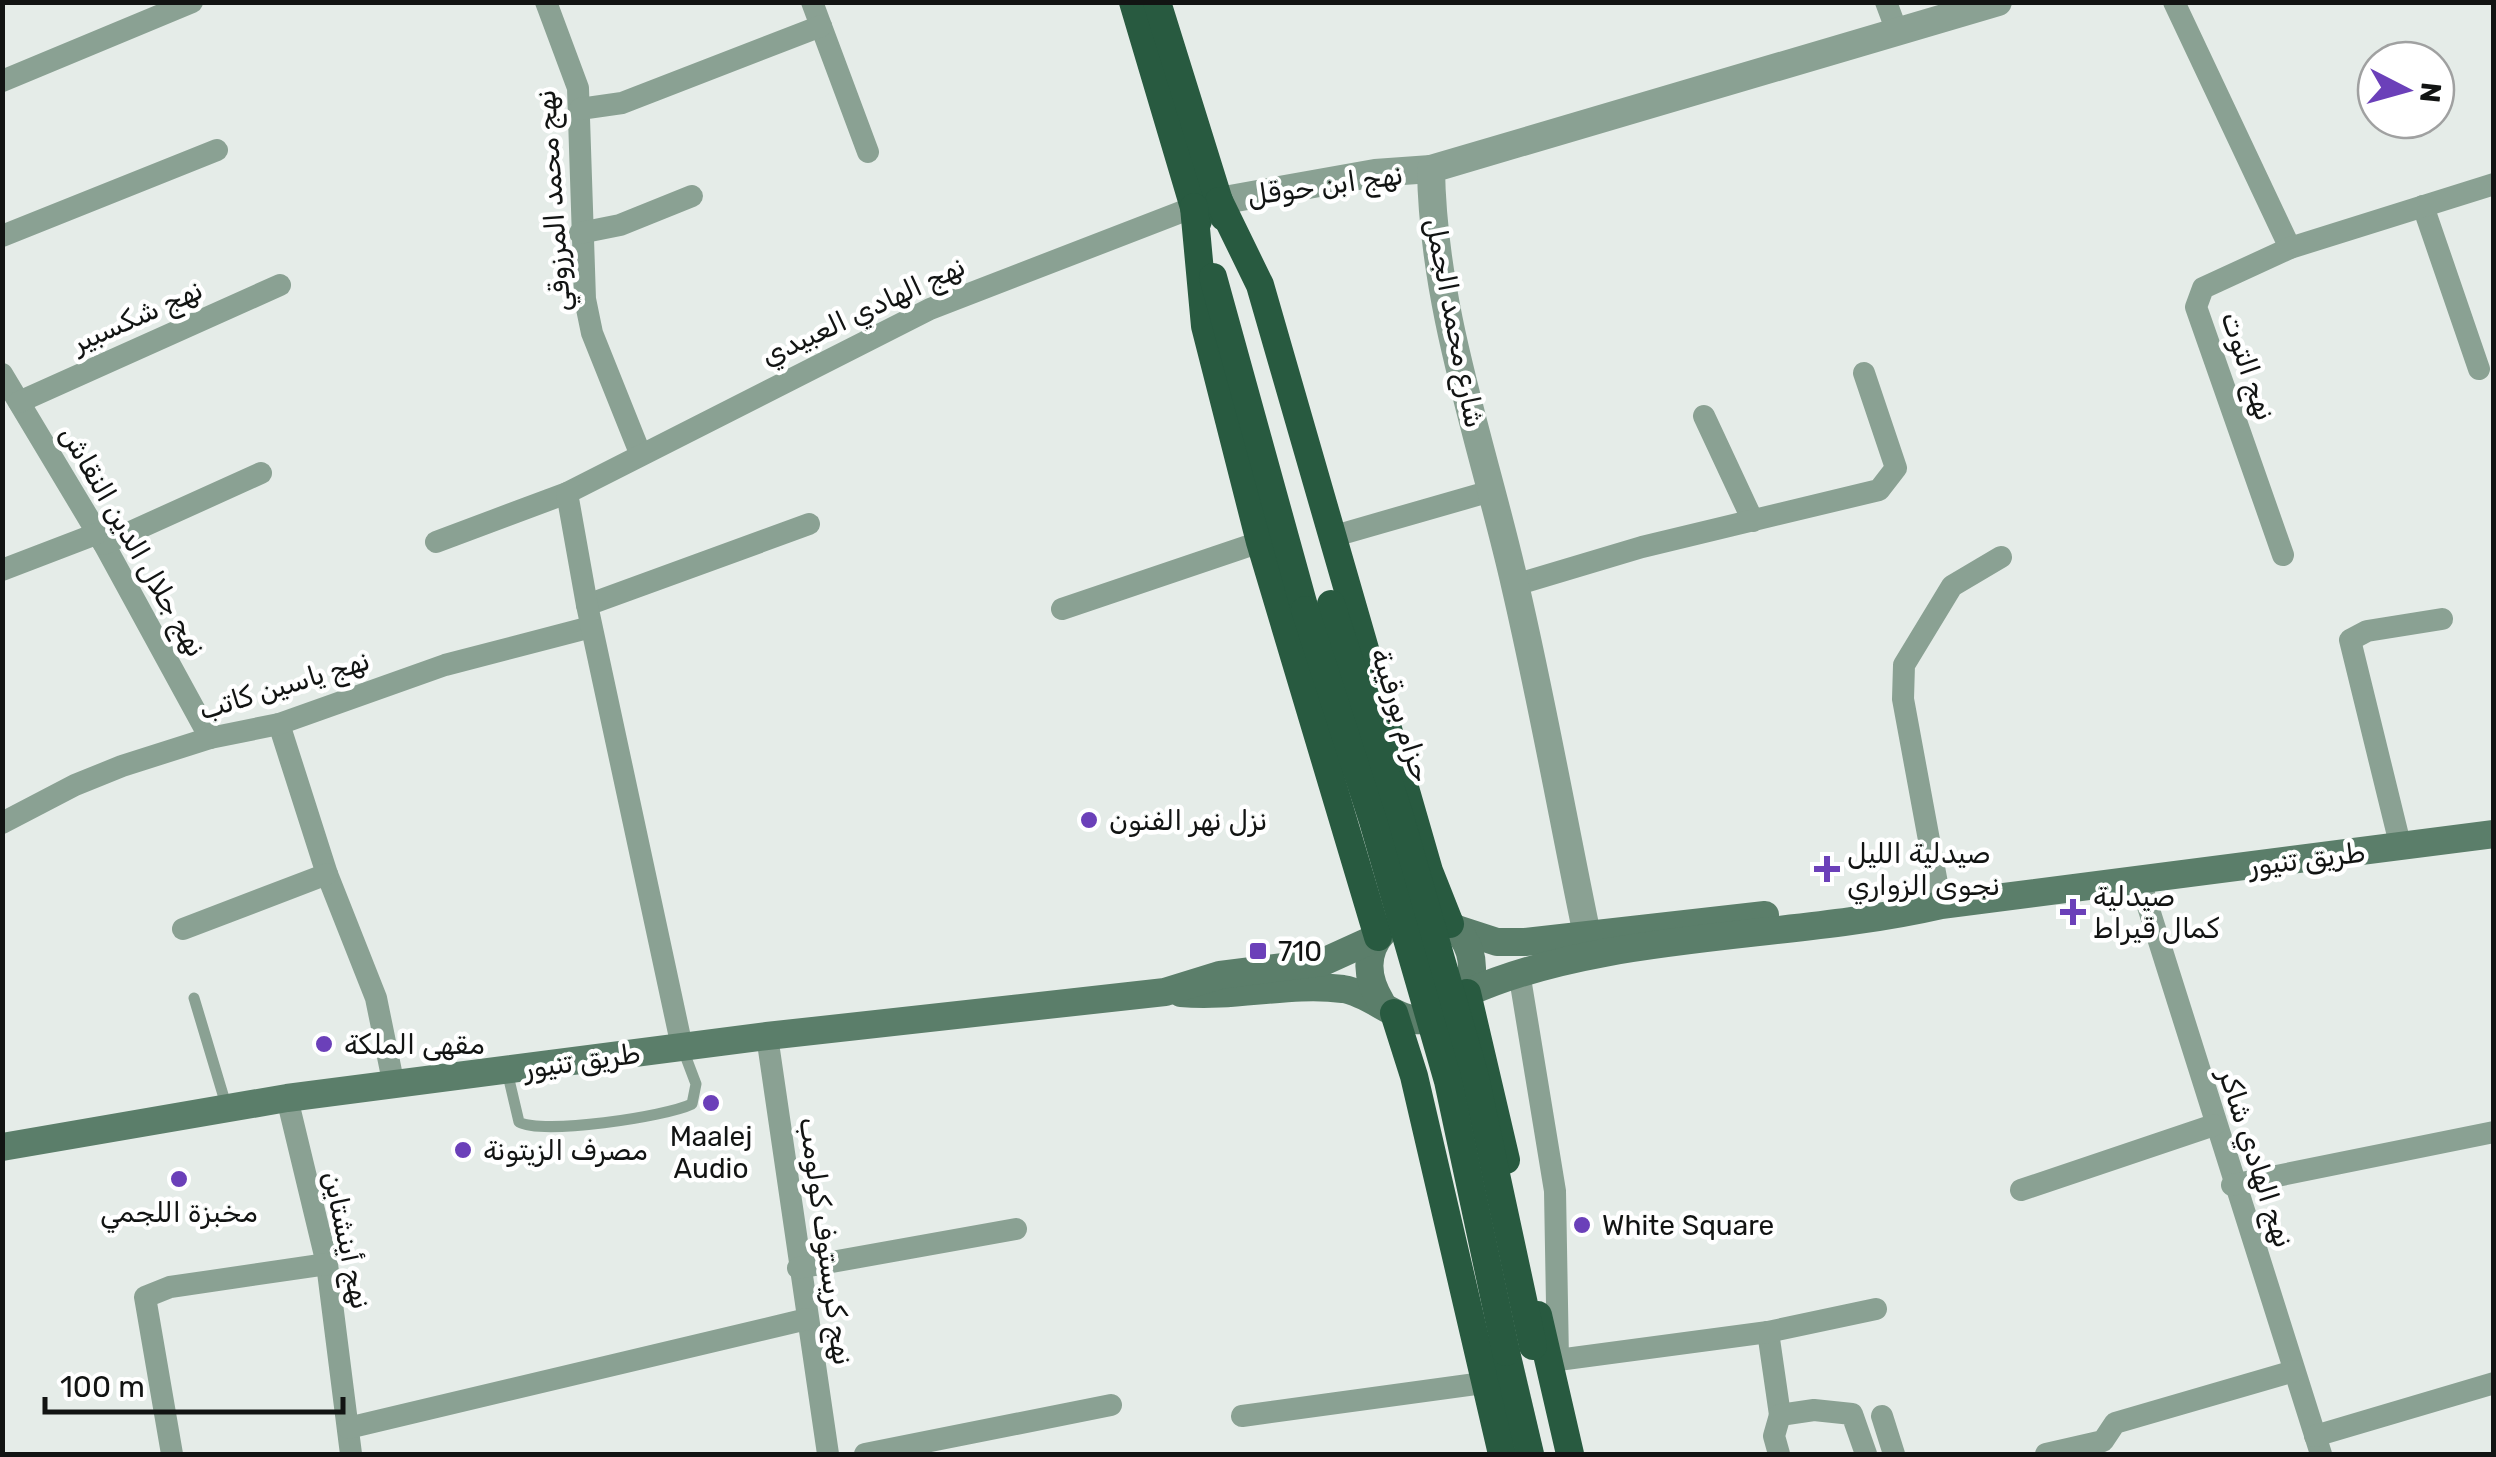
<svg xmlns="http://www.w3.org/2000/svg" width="2496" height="1457" viewBox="0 0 2496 1457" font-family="Rubik,Cairo,sans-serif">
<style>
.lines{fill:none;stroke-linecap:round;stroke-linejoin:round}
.service{stroke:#8aa193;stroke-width:11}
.minor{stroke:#8aa193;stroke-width:22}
.tertiary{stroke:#8aa193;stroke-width:28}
.secondary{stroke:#5b7e6a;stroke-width:28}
.trunk{stroke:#285a40;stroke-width:28}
.trunk-bridge{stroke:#285a40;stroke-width:28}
.poi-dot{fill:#6b40b9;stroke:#fff;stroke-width:4}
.labels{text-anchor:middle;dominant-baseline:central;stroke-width:9;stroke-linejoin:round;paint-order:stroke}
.street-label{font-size:28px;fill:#121413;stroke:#fff}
.poi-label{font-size:28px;fill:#121413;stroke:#fff;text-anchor:start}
</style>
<rect width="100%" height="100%" fill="#e5ece8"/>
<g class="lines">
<g class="service">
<path d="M 194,998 L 227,1108"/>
<path d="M 507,1071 L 519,1122 C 542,1135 665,1117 692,1104 L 696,1084 L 682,1047"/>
</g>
<g class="minor">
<path d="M 546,2 L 578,88 L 585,299 L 592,333 L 640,453"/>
<path d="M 812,2 L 868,152"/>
<path d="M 1886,2 L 1896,29"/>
<path d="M 2174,2 L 2290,248"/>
<path d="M 2,81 L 192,2"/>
<path d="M 580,109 L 622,103 L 821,26"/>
<path d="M 2423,206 L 2479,369"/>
<path d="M 580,233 L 620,225 L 692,196"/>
<path d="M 2,236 L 217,150"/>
<path d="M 2,374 L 104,544 L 210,738"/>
<path d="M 19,402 L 280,285"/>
<path d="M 1704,416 L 1753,521"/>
<path d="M 1345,533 L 1491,491"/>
<path d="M 436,542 L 567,493"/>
<path d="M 104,544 L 261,473"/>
<path d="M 2283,555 L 2196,307 L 2203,288 L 2290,248 L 2494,184"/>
<path d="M 2,570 L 96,534"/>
<path d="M 1515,585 L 1642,547 L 1879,490 L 1896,468 L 1864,373"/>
<path d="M 587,605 L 809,524"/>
<path d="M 1062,609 L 1260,542"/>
<path d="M 279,724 L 327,874 L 376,998 L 394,1086"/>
<path d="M 2,823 L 75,785 L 122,766 L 210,738 L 279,724 L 445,665 L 591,627"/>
<path d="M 2401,848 L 2350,640 L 2367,631 L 2442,619"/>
<path d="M 2139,878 L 2321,1454"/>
<path d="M 1941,905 L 1903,699 L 1904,665 L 1952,586 L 2001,557"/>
<path d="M 183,929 L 327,874"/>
<path d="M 1519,972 L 1555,1191 L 1558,1360 L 1550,1360"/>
<path d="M 767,1036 L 828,1454"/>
<path d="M 682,1047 L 587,605 L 567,493 L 930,309 L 1194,207"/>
<path d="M 287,1098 L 327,1264 L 351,1454"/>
<path d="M 2232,1185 L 2494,1132"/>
<path d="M 2021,1190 L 2214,1125"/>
<path d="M 798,1268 L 1016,1229"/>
<path d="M 1768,1332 L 1780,1415"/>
<path d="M 1558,1360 L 1768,1332 L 1876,1309"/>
<path d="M 1242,1416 L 1483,1383"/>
<path d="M 1882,1416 L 1894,1454"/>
<path d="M 348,1428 L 807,1319"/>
<path d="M 2315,1436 L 2494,1383"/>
<path d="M 172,1454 L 145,1297 L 170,1287 L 327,1264"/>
<path d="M 865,1454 L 1111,1405"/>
<path d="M 1779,1454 L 1774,1436 L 1780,1415 L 1814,1410 L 1852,1414 L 1866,1454"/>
<path d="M 2046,1454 L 2103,1441 L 2115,1423 L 2294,1371"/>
</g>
<g class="tertiary">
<path d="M 1219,201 L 1375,173 L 1431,169"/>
<path d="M 1587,935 C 1563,819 1542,701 1515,585 C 1484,448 1433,311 1431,169 L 1998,2"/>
</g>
<g class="secondary">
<path d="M 1457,929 L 1497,942 L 1525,942 L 1765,915"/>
<path d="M 1181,993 C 1235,998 1290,982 1343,989 C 1374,994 1397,1024 1428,1020 C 1486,1010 1486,930 1432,916"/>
<path d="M 1467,993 C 1606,931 1790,940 1941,905 L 2494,834"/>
<path d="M 1381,1002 C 1367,979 1363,953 1384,931"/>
<path d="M 2,1147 L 287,1098 L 767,1036 L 1165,992 L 1220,975 L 1323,962 L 1378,937"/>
</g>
<g class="trunk">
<path d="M 1133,2 L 1198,221"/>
<path d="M 1157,2 L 1224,217"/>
<path d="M 1219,201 L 1260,285 L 1429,871 L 1450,924"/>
<path d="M 1194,207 L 1205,326 L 1260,542 L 1378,937"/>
<path d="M 1213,277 L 1305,610"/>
<path d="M 1467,993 L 1506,1160"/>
<path d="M 1394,1013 L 1414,1076 L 1502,1454"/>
<path d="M 1538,1315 L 1570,1454"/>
<path d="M 1506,1352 L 1530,1454"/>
</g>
<g class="trunk-bridge">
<path d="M 1331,604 L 1399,814 L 1475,1077 L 1533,1346"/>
<path d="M 1305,610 L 1373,821 L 1448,1081 L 1506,1352"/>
</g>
</g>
<g class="poi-dot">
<circle cx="1089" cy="820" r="10"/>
<path d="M1822 854h10v10h10v10h-10v10h-10v-10h-10v-10h10z"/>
<path d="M2068 897h10v10h10v10h-10v10h-10v-10h-10v-10h10z"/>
<rect x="1248" y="941" width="20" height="20" rx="5"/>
<circle cx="324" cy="1044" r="10"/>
<circle cx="711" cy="1103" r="10"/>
<circle cx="463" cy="1150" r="10"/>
<circle cx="179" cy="1179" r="10"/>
<circle cx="1582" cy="1225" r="10"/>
</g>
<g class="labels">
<g class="street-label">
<text transform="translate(1325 185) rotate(-8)">نهج ابن حوقل</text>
<text transform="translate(553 201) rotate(-94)">نهج محمد المرزوقي</text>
<text transform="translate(863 311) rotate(-25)">نهج الهادي العبيدي</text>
<text transform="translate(137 316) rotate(-24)">نهج شكسبير</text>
<text transform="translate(1455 323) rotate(79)">شارع محمد الجمل</text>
<text transform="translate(2248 366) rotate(71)">نهج التوت</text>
<text transform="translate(133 541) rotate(60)">نهج جلال الدين النقاش</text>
<text transform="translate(284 685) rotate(-17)">نهج ياسين كاتب</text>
<text transform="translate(1401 715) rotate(72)">حزام بورقيبة</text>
<text transform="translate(2307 859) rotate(-7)">طريق تنيور</text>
<text transform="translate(582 1061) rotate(-8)">طريق تنيور</text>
<text transform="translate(2256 1158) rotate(72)">نهج الهادي شاكر</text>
<text transform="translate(347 1240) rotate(78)">نهج أينشتاين</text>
<text transform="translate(826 1241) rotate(82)">نهج كريستوف كولومب</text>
</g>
<g class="poi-label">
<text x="1109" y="820">نزل نهر الفنون</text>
<text x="1847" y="853">صيدلية الليل<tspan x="1847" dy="32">نجوى الزواري</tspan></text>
<text x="2093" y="896">صيدلية<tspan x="2093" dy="32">كمال قيراط</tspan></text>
<text x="1278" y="951">710</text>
<text x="344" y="1044">مقهى الملكة</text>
<text x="711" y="1136" text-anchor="middle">Maalej<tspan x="711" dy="32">Audio</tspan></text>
<text x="483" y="1150">مصرف الزيتونة</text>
<text x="179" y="1212" text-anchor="middle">مخبزة اللجمي</text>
<text x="1602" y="1225">White Square</text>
</g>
</g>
<rect width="2496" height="1457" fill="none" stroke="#121413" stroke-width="10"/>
<g transform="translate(2406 90) rotate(96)"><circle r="48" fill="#ffffff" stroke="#a0a1a1" stroke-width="2.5"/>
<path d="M0-8L18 38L0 25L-18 38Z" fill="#6b40b9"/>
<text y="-15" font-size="28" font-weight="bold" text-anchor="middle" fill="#121413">N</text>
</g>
<path d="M45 1397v15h298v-15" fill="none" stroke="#121413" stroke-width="5"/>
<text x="60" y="1397" font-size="30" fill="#121413" stroke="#ffffff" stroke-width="8" paint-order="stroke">100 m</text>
</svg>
